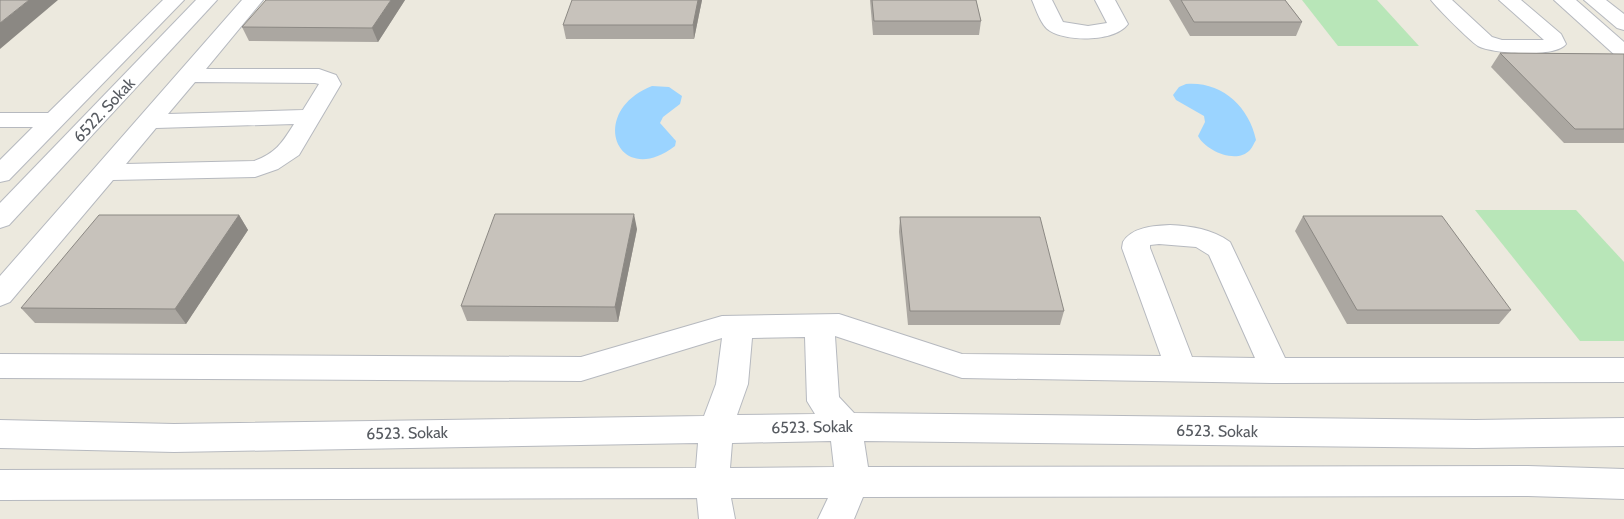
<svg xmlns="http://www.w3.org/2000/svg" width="1624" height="519" viewBox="0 0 1624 519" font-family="Cabin,sans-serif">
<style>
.green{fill:#b8e6b8}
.water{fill:#9bd4ff}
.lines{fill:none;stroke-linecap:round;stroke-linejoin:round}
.minor-casing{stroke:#b6b9bf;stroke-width:2}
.minor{fill:#fff;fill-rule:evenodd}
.wall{fill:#aba7a1}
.shaded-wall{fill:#8b8883}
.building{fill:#c7c2bb;stroke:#8b8883}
.labels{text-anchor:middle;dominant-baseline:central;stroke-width:5;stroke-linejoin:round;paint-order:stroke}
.street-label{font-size:16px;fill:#575b61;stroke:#fff}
</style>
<rect width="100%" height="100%" fill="#ece9de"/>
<g class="green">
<path d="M 1302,0 L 1377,0 L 1419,46 L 1338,46 Z"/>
<path d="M 1475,210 L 1576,210 L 1624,262 L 1624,341 L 1580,341 Z"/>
</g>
<g class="water">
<path d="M 1186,84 C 1221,81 1249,106 1256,140 C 1254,143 1252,148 1250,150 C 1236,165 1205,150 1198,136 L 1205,122 L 1204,116 L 1176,100 L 1173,95 L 1179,87 Z"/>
<path d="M 652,86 L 669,87 L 682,96 L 680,104 L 663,117 L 660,123 L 676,141 L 675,146 C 618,190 586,112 652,86 Z"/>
</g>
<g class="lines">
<defs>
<g id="minor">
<path d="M 163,0 L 184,0 L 9,180 L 0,182 L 0,160 L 33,127 L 0,127 L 0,113 L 48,113 Z"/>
<path d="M 196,0 L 217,0 L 9,225 L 0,228 L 0,203 Z"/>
<path d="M 242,0 L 263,0 L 206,69 L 319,69 L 336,75 L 341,84 L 299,155 L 278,169 L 255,177 L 113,180 L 10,302 L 0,306 L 0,276 ZM 195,82 L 315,83 L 319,84 L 303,110 L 168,114 ZM 294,124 C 282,143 276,153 254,161 L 126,164 L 156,128 Z"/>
<path d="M 1032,0 L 1052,0 L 1063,22 L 1088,26 L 1107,23 L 1095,0 L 1115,0 L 1128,24 C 1115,42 1068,42 1050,31 C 1041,26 1036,9 1032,0 Z"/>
<path d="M 1431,0 L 1452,0 L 1492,37 L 1502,40 L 1544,40 L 1499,0 L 1521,0 L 1561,34 L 1566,44 C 1556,58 1493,54 1478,46 C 1470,41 1437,8 1431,0 Z"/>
<path d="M 1554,0 L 1576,0 L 1624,42 L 1624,59 L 1617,57 Z"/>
<path d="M 1584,0 L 1606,0 L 1624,14 L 1624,30 L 1617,28 Z"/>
<path d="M 1170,225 C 1191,226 1212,229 1230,242 L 1285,358 L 1624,358 L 1624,382 L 1276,383 L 962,378 L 835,336 L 839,397 L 854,413 L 1475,420 L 1624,418 L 1624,446 L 1475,448 L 864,441 L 868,467 L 1528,466 L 1624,469 L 1624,499 L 1528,496 L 863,497 L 854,519 L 818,519 L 828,498 L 731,498 L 735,519 L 699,519 L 697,498 L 0,500 L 0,470 L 696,468 L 698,443 L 174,452 L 0,448 L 0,420 L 174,424 L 704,416 L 716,384 L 722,338 L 581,381 L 0,378 L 0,354 L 581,357 L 722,316 L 839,314 L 962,354 L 1161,356 L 1122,248 L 1123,242 C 1132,227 1153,226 1170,225 ZM 1159,244 L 1196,247 L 1209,255 L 1255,358 L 1192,357 L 1150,248 L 1150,245 ZM 805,337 L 807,401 L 815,414 L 737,415 L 748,384 L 752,338 ZM 831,441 L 834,467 L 730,468 L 732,443 Z"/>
</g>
</defs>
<use href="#minor" class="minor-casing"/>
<use href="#minor" class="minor"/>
</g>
<g class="wall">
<path d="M 405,0 L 378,42 L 249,41 L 242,27 Z"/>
<path d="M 702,0 L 694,39 L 566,39 L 563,25 Z"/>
<path d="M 870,0 L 976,0 L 981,21 L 979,35 L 873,35 Z"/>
<path d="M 1169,0 L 1285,0 L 1302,22 L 1296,36 L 1190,36 Z"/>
<path d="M 1500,53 L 1624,54 L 1624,143 L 1564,143 L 1491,67 Z"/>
<path d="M 239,215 L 248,230 L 186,324 L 35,323 L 21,308 Z"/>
<path d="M 1303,216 L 1511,310 L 1499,324 L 1347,324 L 1295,231 Z"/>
<path d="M 900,217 L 1064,311 L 1060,325 L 908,325 L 899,232 Z"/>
<path d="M 637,229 L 618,322 L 467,321 L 461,306 Z"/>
</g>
<g class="shaded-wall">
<path d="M 29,0 L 58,0 L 0,49 L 0,23 Z"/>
<path d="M 391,0 L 405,0 L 378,42 L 372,28 Z"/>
<path d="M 698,0 L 702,0 L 694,39 L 693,25 Z"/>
<path d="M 634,214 L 637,229 L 618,322 L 615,307 Z"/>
<path d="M 239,215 L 248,230 L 186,324 L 175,309 Z"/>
</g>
<g class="building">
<path d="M 0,0 L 29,0 L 0,23 Z"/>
<path d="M 266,0 L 391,0 L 372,28 L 242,27 Z"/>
<path d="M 572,0 L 698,0 L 693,25 L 563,25 Z"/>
<path d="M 872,0 L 976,0 L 981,21 L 874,21 Z"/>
<path d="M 1181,0 L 1285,0 L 1302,22 L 1194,22 Z"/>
<path d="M 1500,53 L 1624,54 L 1624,129 L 1575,129 Z"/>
<path d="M 495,214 L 634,214 L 615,307 L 461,306 Z"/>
<path d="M 99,215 L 239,215 L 175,309 L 21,308 Z"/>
<path d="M 1303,216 L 1442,216 L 1511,310 L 1357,310 Z"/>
<path d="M 900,217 L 1040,217 L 1064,311 L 910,311 Z"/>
</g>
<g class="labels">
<g class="street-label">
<text transform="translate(104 110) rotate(-47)">6522. Sokak</text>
<text transform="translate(812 427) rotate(-1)">6523. Sokak</text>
<text transform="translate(1217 431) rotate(1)">6523. Sokak</text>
<text transform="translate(407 433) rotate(-1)">6523. Sokak</text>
</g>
</g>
</svg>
